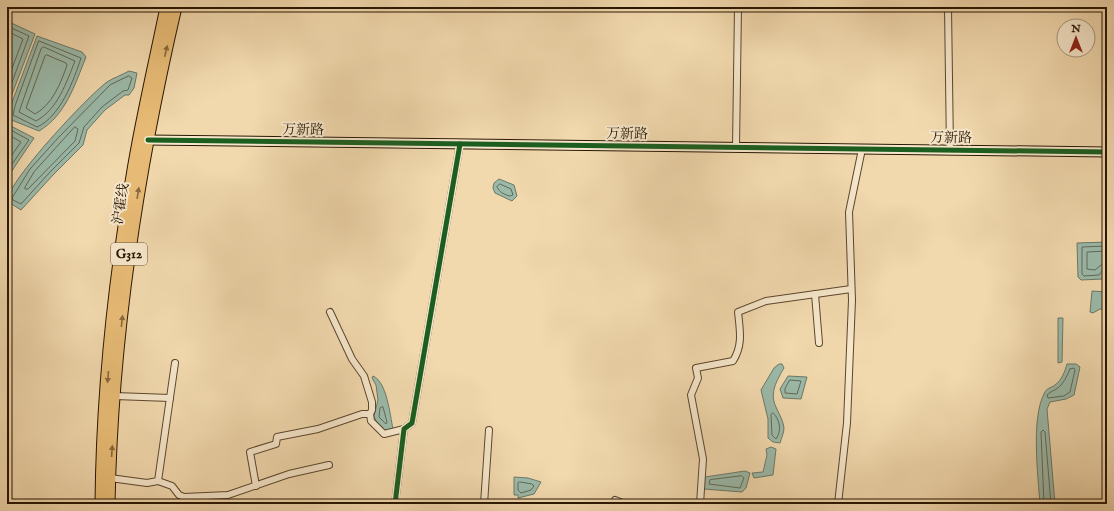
<svg xmlns="http://www.w3.org/2000/svg" width="1114" height="511" viewBox="0 0 1114 511" font-family="'IM FELL English','Noto Serif SC',serif">
<style>
.water{fill:#9bbaaa;stroke:#6d7867}
.lines{fill:none;stroke-linecap:round;stroke-linejoin:round}
.shore{stroke:#626856;stroke-width:1}
.street-casing{stroke:#5b462d;stroke-width:8}
.secondary-casing{stroke:#291602;stroke-width:11}
.highway-casing{stroke:#291602;stroke-width:13}
.street{stroke:#f6e6ca;stroke-width:6}
.secondary{stroke:#f6e6ca;stroke-width:9}
.highway{stroke:#e8bc76;stroke-width:11}
.cycleway-casing{stroke:#f6e6ca;stroke-width:8}
.cycleway{stroke:#1b5e20;stroke-width:5}
.oneway{fill:#88693c}
.labels{text-anchor:middle;dominant-baseline:central;stroke-width:4;stroke-linejoin:round;paint-order:stroke}
.shield{fill:#f6e6ca;stroke:#66543e;stroke-width:1}
.shield-label{font-size:13px;font-weight:bold;fill:#291602}
.street-label{font-size:14px;fill:#291602;stroke:#f6e6ca}
</style>
<rect width="100%" height="100%" fill="#f1d8ad"/>
<filter id="stains"><feTurbulence type="fractalNoise" baseFrequency=".005" numOctaves="4"/><feColorMatrix values="0 0 0 0 .2 0 0 0 0 .09 0 0 0 0 .02 0 0 0 .5 -.17"/></filter>
<radialGradient id="worn" r=".72"><stop offset=".6" stop-color="#630" stop-opacity="0"/><stop offset="1" stop-color="#630" stop-opacity=".3"/></radialGradient>
<g class="water">
<path d="M 7,21 L 35,34 L 9,102 L 7,113 Z"/>
<path d="M 37,36 L 82,52 L 86,57 C 75,84 66,115 39,131 L 9,119 L 11,105 Z"/>
<path d="M 129,71 L 137,73 L 134,88 L 129,95 L 125,95 L 105,110 L 87,130 L 83,145 L 53,175 L 21,210 L 7,201 C 8,181 88,96 107,82 C 113,78 122,75 129,71 Z"/>
<path d="M 7,124 L 34,138 L 7,178 Z"/>
<path d="M 499,179 L 514,185 L 517,196 L 512,201 L 495,193 L 493,188 L 494,183 Z"/>
<path d="M 1107,242 L 1106,272 L 1103,279 L 1081,280 L 1078,277 L 1077,243 Z"/>
<path d="M 1092,291 L 1107,292 L 1107,310 L 1100,309 L 1093,313 L 1090,312 Z"/>
<path d="M 1058,318 L 1063,318 L 1062,362 L 1058,363 Z"/>
<path d="M 779,364 L 782,364 L 784,368 C 777,380 769,393 776,407 C 779,414 783,420 784,428 C 784,433 781,439 780,443 L 773,442 L 768,438 L 768,419 L 761,390 L 774,368 Z"/>
<path d="M 1067,364 L 1076,364 L 1080,367 L 1074,395 L 1066,399 L 1050,402 L 1047,409 L 1055,504 L 1040,504 C 1038,476 1031,419 1044,394 C 1046,388 1051,388 1055,385 C 1062,380 1065,371 1067,364 Z"/>
<path d="M 373,376 C 387,382 390,415 393,429 L 386,431 L 376,421 L 374,416 L 378,400 L 376,385 L 372,378 Z"/>
<path d="M 788,376 L 807,377 L 801,399 L 783,398 L 780,389 Z"/>
<path d="M 771,447 L 776,449 L 773,475 L 754,478 L 752,473 L 763,472 L 767,455 L 766,449 Z"/>
<path d="M 745,471 L 750,473 L 746,488 L 742,492 L 704,489 L 705,477 Z"/>
<path d="M 514,477 L 528,478 L 541,482 L 534,494 L 518,498 L 518,495 L 514,495 Z"/>
</g>
<g class="lines">
<g class="shore">
<path d="M 7,26 L 29,36 L 7,96"/>
<path d="M 7,31 L 23,39 L 7,82"/>
<path d="M 39,41 L 81,58 C 74,80 60,117 37,127 L 13,115 L 15,106 Z"/>
<path d="M 44,47 L 75,61 C 66,83 58,109 36,121 L 19,112 L 41,49 Z"/>
<path d="M 47,55 L 66,63 L 67,65 C 61,83 52,105 35,114 L 26,108 L 45,56 Z"/>
<path d="M 129,76 L 132,78 L 128,90 L 123,91 L 102,107 L 84,127 L 79,143 L 50,172 L 21,204 L 13,200 L 12,198 L 30,169 L 58,138 L 110,85 Z"/>
<path d="M 75,127 L 78,129 L 75,141 L 28,189 L 25,189 L 25,187 L 34,172 Z"/>
<path d="M 7,128 L 29,140 L 7,171"/>
<path d="M 7,134 L 21,142 L 7,162"/>
<path d="M 500,184 L 511,189 L 513,195 L 510,196 C 505,195 499,192 497,187 Z"/>
<path d="M 1107,246 L 1082,247 L 1082,274 L 1084,276 L 1099,275 L 1103,270 L 1107,269"/>
<path d="M 1107,251 L 1087,252 L 1087,269 L 1095,270 L 1101,265 L 1107,264"/>
<path d="M 1070,369 L 1074,368 L 1075,370 L 1070,392 L 1064,396 L 1048,398 L 1047,395 C 1051,391 1054,391 1058,388 C 1064,383 1067,376 1070,369 Z"/>
<path d="M 790,380 L 801,381 L 797,394 L 785,393 L 785,389 Z"/>
<path d="M 383,407 L 387,422 L 386,424 L 379,417 L 380,408 Z"/>
<path d="M 773,413 C 780,419 782,431 776,439 L 772,435 L 771,415 Z"/>
<path d="M 742,476 L 744,478 L 740,488 L 709,484 L 710,480 Z"/>
<path d="M 520,482 L 532,484 L 534,486 L 531,490 L 521,493 L 518,490 L 518,483 Z"/>
<path d="M 1044,504 L 1041,432 L 1043,430 L 1045,432 L 1051,504"/>
</g>
<defs>
<g id="street">
<path d="M 948,7 L 950,150"/>
<path d="M 736,147 L 738,7"/>
<path d="M 815,294 L 819,343"/>
<path d="M 330,312 L 352,359 L 364,376 L 372,402 L 372,410 L 370,414"/>
<path d="M 115,396 L 170,398"/>
<path d="M 110,478 L 147,483 L 158,481 L 175,363"/>
<path d="M 158,481 L 172,486 L 179,495 L 184,497 L 228,495 L 289,474 L 329,465"/>
<path d="M 256,486 L 250,452 L 276,444 L 277,437 L 318,429 L 362,414 L 370,414 L 371,421 L 384,434 L 404,429"/>
<path d="M 615,500 L 625,504"/>
<path d="M 395,504 L 404,429 L 412,423 L 460,144"/>
<path d="M 484,504 L 489,430"/>
<path d="M 700,504 L 703,459 L 691,395 L 698,378 L 696,368 L 733,361 C 743,345 740,331 738,312 L 766,301 L 851,289"/>
<path d="M 838,504 L 847,423 L 852,300 L 849,212 L 862,149"/>
</g>
<path id="secondary" d="M 148,140 L 1107,152"/>
<g id="highway">
<path d="M 101,504 C 102,393 114,280 133,170 C 142,116 155,61 166,7"/>
<path d="M 109,504 C 112,336 138,170 176,7"/>
</g>
</defs>
<use href="#street" class="street-casing"/>
<use href="#secondary" class="secondary-casing"/>
<use href="#highway" class="highway-casing"/>
<use href="#street" class="street"/>
<use href="#secondary" class="secondary"/>
<use href="#highway" class="highway"/>
<defs>
<g id="cycleway">
<path d="M 148,140 L 1107,152"/>
<path d="M 395,504 L 404,429 L 412,423 L 460,144"/>
</g>
</defs>
<use href="#cycleway" class="cycleway-casing"/>
<use href="#cycleway" class="cycleway"/>
</g>
<defs><path id="oneway-solid" d="M-6-.8H1V-3.2L6.5 0L1 3.2V.8H-6Z"/></defs>
<g class="oneway">
<use href="#oneway-solid" transform="translate(166 51) rotate(-77)"/>
<use href="#oneway-solid" transform="translate(138 193) rotate(-81)"/>
<use href="#oneway-solid" transform="translate(122 321) rotate(-84)"/>
<use href="#oneway-solid" transform="translate(108 377) rotate(95)"/>
<use href="#oneway-solid" transform="translate(112 451) rotate(-86)"/>
</g>
<g class="labels">
<rect class="shield" x="111" y="243" width="36" height="22" rx="3"/>
<g class="shield-label">
<text x="129" y="254">G312</text>
</g>
<g class="street-label">
<text transform="translate(303 130) rotate(1)">万新路</text>
<text transform="translate(627 134) rotate(1)">万新路</text>
<text transform="translate(951 138) rotate(1)">万新路</text>
<text transform="translate(121 204) rotate(-81)">沪霍线</text>
</g>
</g>
<rect width="1114" height="511" fill="none" stroke="#f1d8ad" stroke-width="24"/>
<rect x="8" y="8" width="1098" height="495" fill="none" stroke="#291602" stroke-width="2"/>
<rect x="12" y="12" width="1090" height="487" fill="none" stroke="#291602"/>
<g transform="translate(1076 38)"><circle r="19" fill="#f6e6ca" stroke="#a4937a"/>
<path d="M0-3L7 15L0 10L-7 15Z" fill="#8f2418"/>
<text y="-6" font-size="11" font-weight="bold" text-anchor="middle" fill="#291602">N</text>
</g>
<rect width="100%" height="100%" filter="url(#stains)"/>
<rect width="100%" height="100%" fill="url(#worn)"/>
</svg>
